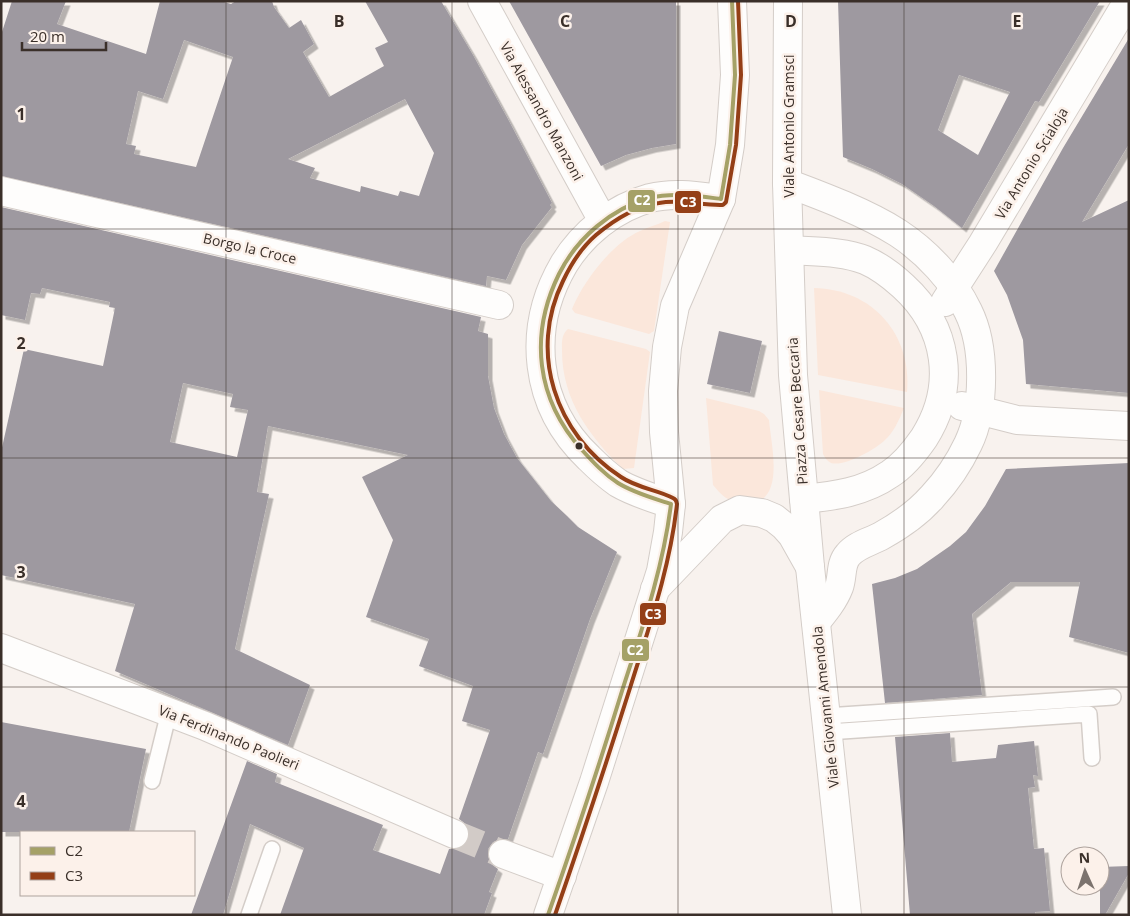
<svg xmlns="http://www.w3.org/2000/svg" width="1130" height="916" viewBox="0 0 1130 916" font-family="'Open Sans',sans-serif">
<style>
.green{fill:#fbe7db}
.building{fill:#9e99a0;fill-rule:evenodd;filter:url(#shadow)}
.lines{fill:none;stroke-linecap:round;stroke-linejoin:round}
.street-tunnel{stroke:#d2cbc7;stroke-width:28;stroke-dasharray:28 14;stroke-linecap:butt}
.lane-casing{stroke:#d4cdc8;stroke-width:18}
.street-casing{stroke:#d4cdc8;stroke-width:30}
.primary-casing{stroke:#d4cdc8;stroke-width:30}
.lane{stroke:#fefdfc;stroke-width:15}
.street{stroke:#fefdfc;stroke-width:28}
.primary{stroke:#fefdfc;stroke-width:28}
.bus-1-casing{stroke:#fcf1ea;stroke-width:8}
.bus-2-casing{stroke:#fcf1ea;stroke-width:8}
.bus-1{stroke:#a5a167;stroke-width:4}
.bus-2{stroke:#943f17;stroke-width:4}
.grid{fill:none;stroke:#3a2f29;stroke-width:1;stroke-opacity:0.55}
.bus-dot{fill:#3a2f29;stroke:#fcf1ea;stroke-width:2}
.labels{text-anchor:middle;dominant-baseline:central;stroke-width:5;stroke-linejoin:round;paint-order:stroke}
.street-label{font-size:14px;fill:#3a2f29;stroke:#fcf1ea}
.grid-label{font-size:16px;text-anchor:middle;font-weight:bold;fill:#3a2f29;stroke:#fcf1ea;stroke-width:5;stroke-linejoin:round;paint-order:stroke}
.line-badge{stroke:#fcf1ea;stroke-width:2}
.badge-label{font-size:14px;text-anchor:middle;font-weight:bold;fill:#fff}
</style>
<defs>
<filter id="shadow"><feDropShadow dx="4.5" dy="4.5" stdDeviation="0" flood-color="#0004"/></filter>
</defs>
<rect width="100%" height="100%" fill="#f8f2ee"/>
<g class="green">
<path d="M 665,221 L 670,222 L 654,331 L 649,334 L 575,313 L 572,309 C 583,282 612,243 640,231 C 648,227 657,225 665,221 Z"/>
<path d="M 814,288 C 872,289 912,334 907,392 L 818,375 Z"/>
<path d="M 568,329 L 646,349 L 650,352 L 634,468 L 623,469 C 590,437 562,400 562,351 C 562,342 561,335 568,329 Z"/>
<path d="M 819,390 L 904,408 C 899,420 894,432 884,441 C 874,450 844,467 831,463 C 827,461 825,458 823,454 Z"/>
<path d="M 706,398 L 759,411 L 764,414 L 769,420 C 771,445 787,506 745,503 C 729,502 724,498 713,485 Z"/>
</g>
<g class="building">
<path d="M 12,1 L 66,1 L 57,24 L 146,54 L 160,1 L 221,1 L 231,4 L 236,1 L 272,1 L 274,7 L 289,28 L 301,20 L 314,44 L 303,52 L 329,97 L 384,66 L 375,48 L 388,42 L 365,1 L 441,1 L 473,55 L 509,121 L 552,203 L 550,205 L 552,207 L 522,245 L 506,280 L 487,276 L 486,286 L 1,176 L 1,35 ZM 184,40 L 233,57 L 196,167 L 134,154 L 136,146 L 126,144 L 138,91 L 163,99 ZM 405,99 L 434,153 L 419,196 L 400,191 L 398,196 L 361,186 L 360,192 L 310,178 L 315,168 L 288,159 Z"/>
<path d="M 509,1 L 676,1 L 676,144 L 652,148 L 626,155 L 601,166 Z"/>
<path d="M 838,1 L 1100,1 L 1039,102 L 1035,101 L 962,228 L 934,206 L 902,184 L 872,169 L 843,157 ZM 959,75 L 1010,92 L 978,155 L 938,130 Z"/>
<path d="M 1129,38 L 1129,144 L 1082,222 L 1129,200 L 1129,393 L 1026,384 L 1023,340 L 1007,295 L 994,271 L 1063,148 Z"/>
<path d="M 1,207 L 481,317 L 478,331 L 488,334 L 488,376 L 494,408 L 504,434 L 517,458 L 551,501 L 567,516 L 578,527 L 617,552 L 590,619 L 543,754 L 538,752 L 508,839 L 501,839 L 493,842 L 488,849 L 488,856 L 491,864 L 498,869 L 489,892 L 492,893 L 484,915 L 280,915 L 304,848 L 250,824 L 223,915 L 191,915 L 247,761 L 277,774 L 275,782 L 383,825 L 373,850 L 440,874 L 449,849 L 456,849 L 463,847 L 468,840 L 470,833 L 467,825 L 459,819 L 490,730 L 462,721 L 473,686 L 419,666 L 429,639 L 366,617 L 393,540 L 362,477 L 408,455 L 268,426 L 257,492 L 269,494 L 235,649 L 310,685 L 288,745 L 115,671 L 135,604 L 1,575 L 1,452 L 24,349 L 103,366 L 115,308 L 109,307 L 110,302 L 42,288 L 40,294 L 31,293 L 25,320 L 1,315 ZM 183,383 L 233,394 L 230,407 L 248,410 L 237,457 L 170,442 Z"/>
<path d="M 719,331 L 762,341 L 750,393 L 707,384 Z"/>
<path d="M 1129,463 L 1129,653 L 1069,637 L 1080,582 L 1011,582 L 972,614 L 982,695 L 885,703 L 872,584 L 895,578 L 917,569 L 950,546 L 966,532 L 985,506 L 1006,469 Z"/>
<path d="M 1,722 L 146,749 L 129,832 L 1,832 Z"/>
<path d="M 950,733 L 952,762 L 996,758 L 998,745 L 1034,741 L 1038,776 L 1033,775 L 1035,787 L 1028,788 L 1034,849 L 1044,848 L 1050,911 L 1035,912 L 1036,915 L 910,915 L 895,737 Z"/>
<path d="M 1129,866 L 1129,873 L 1105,915 L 1100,915 L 1100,867 Z"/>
</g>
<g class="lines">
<path class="street-tunnel" d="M 454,834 L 503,854"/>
<defs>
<g id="lane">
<path d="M 826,716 L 1113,697"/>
<path d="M 828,732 L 1089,714 L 1092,758"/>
<path d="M 152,781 L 169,712"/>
<path d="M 249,915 L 272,849"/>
</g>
<g id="street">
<path d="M 482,1 L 603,221"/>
<path d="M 787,183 C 822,196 867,213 898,233 C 927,252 953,280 968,311 C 986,347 985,409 968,444 C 959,463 946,482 932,497 C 918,513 899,526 881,536 C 870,542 856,545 848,555 C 840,564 843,576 839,587 C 834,600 825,611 816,622"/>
<path d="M 1,191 L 499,305"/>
<path d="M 790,250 C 814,252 842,251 865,260 C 879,266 892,276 903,286 C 948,327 957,386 924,438 C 915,451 904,465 890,474 C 864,492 835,496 804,499"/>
<path d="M 945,302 L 983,243 L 1128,1"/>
<path d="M 962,406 L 1017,420 L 1129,426"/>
<path d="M 671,504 C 653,498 635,493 618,483 C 608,476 598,467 589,458 C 534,406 526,329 564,264 C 583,233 614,208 650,198 C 674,192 697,196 721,199"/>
<path d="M 655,589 L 722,519 L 740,510 L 762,513 L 774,518 L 784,526 L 792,535 L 810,567"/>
<path d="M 1,648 L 205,726 L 454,834"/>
<path d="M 503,854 L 562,876"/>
</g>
<g id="primary">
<path d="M 788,1 L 787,183 L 793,375 L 810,567 L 847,915"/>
<path d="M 548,915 L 594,782 L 661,571 L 668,532 L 671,504 L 664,432 L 663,391 L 667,347 L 675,306 L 721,199 L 730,145 L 735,75 L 732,1"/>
</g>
</defs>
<use href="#lane" class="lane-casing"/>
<use href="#street" class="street-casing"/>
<use href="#primary" class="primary-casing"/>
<use href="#lane" class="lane"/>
<use href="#street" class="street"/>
<use href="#primary" class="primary"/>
<defs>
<path id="bus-1" d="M 548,915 C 574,841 599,766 622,691 C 642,629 663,569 671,504 C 653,498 634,493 618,483 C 604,474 593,462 582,450 C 536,399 529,335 559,274 C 577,238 611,209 649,198 C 673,192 698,196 721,199 L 730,145 L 735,75 L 732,1"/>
<path id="bus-2" d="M 555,915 C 581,840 606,764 630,688 C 649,627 670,568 677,504 C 676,501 677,500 673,498 C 658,490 637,488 621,477 C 555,434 528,352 563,281 C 571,264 581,248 596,235 C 614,220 636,206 659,203 C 680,199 699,205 720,205 C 724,205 723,205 726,202 L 736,145 L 741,75 L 738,1"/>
</defs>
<use href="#bus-1" class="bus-1-casing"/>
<use href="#bus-2" class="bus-2-casing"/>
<use href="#bus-1" class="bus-1"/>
<use href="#bus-2" class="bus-2"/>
</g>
<path class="grid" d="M 226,1 L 226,915M 452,1 L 452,915M 678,1 L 678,915M 904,1 L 904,915M 1,229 L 1129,229M 1,458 L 1129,458M 1,687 L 1129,687"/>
<circle class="bus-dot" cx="579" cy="446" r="4.5"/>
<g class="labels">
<g class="street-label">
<text transform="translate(542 111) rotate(61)">Via Alessandro Manzoni</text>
<text transform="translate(788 126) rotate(-90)">Viale Antonio Gramsci</text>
<text transform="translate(1031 163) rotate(-59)">Via Antonio Scialoja</text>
<text transform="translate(250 248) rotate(13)">Borgo la Croce</text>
<text transform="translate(797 411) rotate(-94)">Piazza Cesare Beccaria</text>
<text transform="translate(825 707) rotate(-96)">Viale Giovanni Amendola</text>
<text transform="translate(229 737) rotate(22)">Via Ferdinando Paolieri</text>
</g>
</g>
<g class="grid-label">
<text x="339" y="27">B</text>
<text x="565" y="27">C</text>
<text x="791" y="27">D</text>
<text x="1017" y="27">E</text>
<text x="21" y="120">1</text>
<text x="21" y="349">2</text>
<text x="21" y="578">3</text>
<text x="21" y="807">4</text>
</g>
<g class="line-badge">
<rect x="627" y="189" width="29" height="24" rx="5" fill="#a5a167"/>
<rect x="674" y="190" width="28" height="24" rx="5" fill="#943f17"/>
<rect x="639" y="602" width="28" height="24" rx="5" fill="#943f17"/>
<rect x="621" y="638" width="29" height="24" rx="5" fill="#a5a167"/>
</g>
<g class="badge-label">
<text x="642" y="205">C2</text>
<text x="688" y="207">C3</text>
<text x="653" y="619">C3</text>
<text x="635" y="655">C2</text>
</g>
<rect width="1130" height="916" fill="none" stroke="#3a2f29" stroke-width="5"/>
<rect x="20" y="831" width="175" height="65" fill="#fcf1ea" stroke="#aea39d"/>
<rect x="30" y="847" width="25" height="8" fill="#a5a167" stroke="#aea39d"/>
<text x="65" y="856" font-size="15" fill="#3a2f29">C2</text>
<rect x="30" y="872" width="25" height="8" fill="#943f17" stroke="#aea39d"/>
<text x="65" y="881" font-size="15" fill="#3a2f29">C3</text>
<g transform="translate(1085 871) rotate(357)"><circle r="24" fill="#fcf1ea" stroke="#aea39d"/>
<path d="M0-4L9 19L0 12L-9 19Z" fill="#7c736e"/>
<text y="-8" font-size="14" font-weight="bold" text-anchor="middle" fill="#3a2f29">N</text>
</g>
<path d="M22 42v8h84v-8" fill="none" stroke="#3a2f29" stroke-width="2.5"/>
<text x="30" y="42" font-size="15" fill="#3a2f29" stroke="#fcf1ea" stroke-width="4" paint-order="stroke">20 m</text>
</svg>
